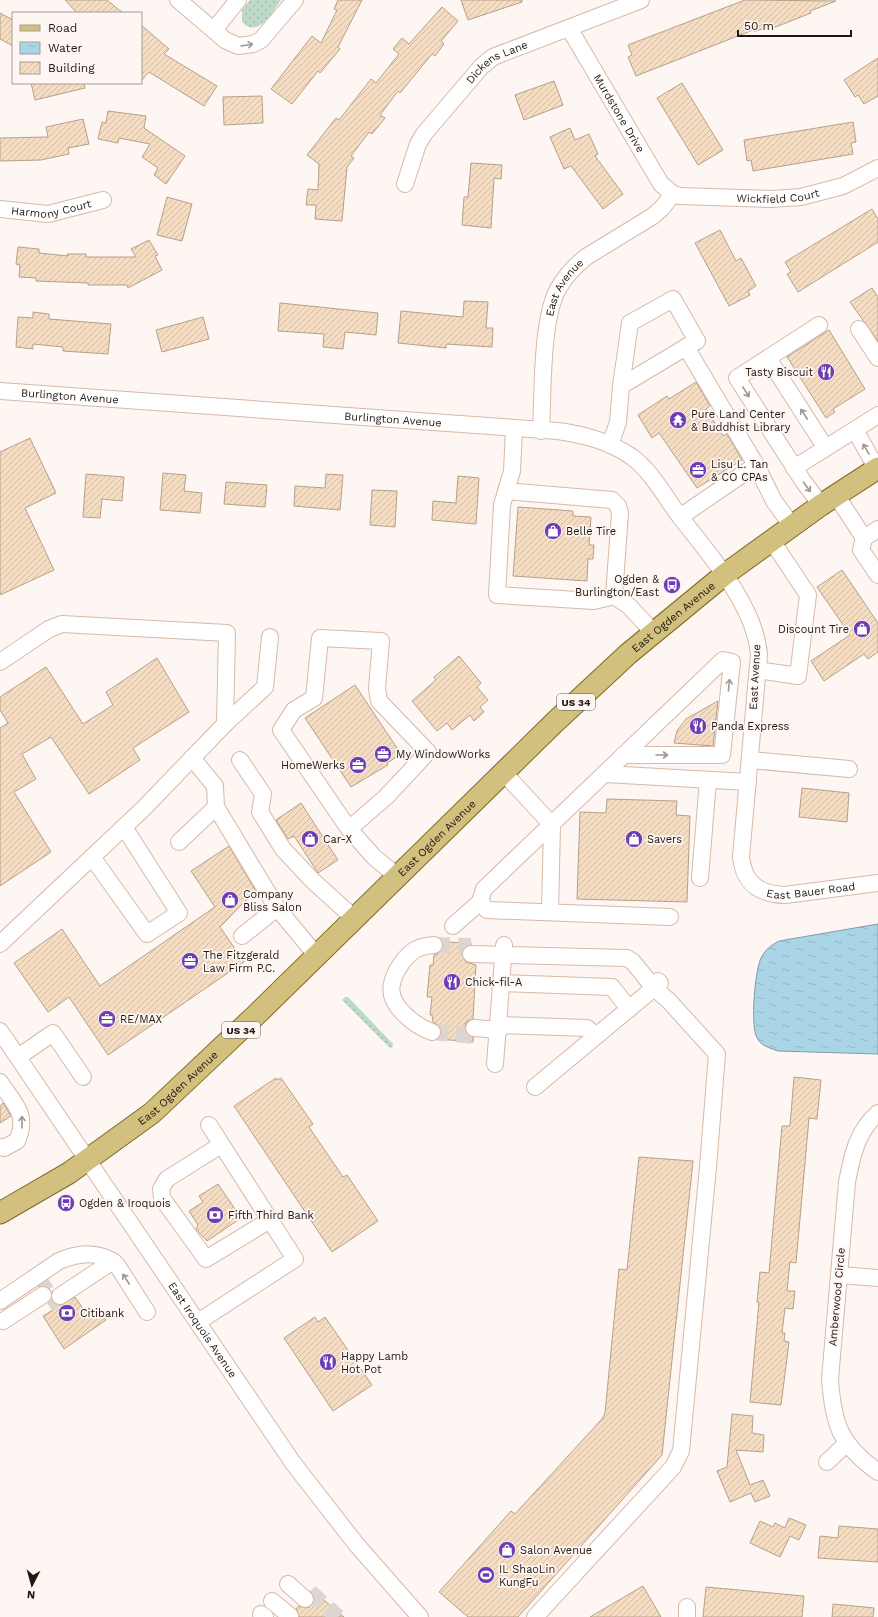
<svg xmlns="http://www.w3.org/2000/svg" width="878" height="1617" viewBox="0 0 878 1617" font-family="'Work Sans',sans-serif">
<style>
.grass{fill:url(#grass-dots)}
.water{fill:url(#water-ripples);stroke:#819ca6}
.building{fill:url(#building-hatch);stroke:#b6a088}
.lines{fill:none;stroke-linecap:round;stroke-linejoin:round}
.minor-tunnel{stroke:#dcd5d0;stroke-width:16;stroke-dasharray:16 8;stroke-linecap:butt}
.minor-casing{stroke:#d7b9a6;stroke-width:18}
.major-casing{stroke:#816a20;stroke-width:23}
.minor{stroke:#fff;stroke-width:16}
.major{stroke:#d2c07f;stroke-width:21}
.oneway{stroke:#9b9793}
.labels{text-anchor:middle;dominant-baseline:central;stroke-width:3.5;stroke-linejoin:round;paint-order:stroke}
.shield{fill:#fdf6f2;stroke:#635a54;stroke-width:1}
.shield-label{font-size:10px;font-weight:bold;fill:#211710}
.street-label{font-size:11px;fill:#211710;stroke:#fdf6f2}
.poi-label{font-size:11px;fill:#211710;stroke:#fdf6f2;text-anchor:start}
</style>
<defs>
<pattern id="grass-dots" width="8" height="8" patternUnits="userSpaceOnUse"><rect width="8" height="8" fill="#bddac9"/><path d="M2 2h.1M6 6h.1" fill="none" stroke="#a2baac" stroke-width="1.8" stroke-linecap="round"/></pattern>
<pattern id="water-ripples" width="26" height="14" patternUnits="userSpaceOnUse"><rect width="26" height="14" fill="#aad5e6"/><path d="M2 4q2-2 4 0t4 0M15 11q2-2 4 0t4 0" fill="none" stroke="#92b6c4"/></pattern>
<pattern id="building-hatch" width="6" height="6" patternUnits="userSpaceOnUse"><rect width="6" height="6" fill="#f5ddc4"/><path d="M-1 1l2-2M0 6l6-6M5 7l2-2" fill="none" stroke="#d2bda7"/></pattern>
</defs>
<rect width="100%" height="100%" fill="#fdf6f2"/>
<g class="grass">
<path d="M 250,0 L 281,0 C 272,12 258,39 242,22 L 242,10 Z"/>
<path d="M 345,997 L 348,997 L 393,1044 L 392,1048 L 389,1047 L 342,1000 Z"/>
</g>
<path class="water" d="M 878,924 L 878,1054 L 778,1051 C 770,1048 761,1046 757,1038 C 750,1025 755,971 761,958 C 765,950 771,945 779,941 Z"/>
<g class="building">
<path d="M 65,0 L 107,0 L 123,13 L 77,13 Z"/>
<path d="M 338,0 L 362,0 L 338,47 L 340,49 L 320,73 L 318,71 L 292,104 L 271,89 L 312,36 L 321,43 L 337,10 L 334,9 Z"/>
<path d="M 461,0 L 522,0 L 522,2 L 468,20 Z"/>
<path d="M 745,0 L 836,1 L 810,11 L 811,13 L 773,28 L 772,25 L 754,32 L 753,30 L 636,76 L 628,57 L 632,55 L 628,45 Z"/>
<path d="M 442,7 L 458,21 L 441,41 L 444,44 L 435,56 L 432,54 L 400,93 L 398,91 L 380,115 L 385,118 L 372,134 L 369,132 L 351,156 L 354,158 L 347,167 L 342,221 L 315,219 L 316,205 L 306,205 L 308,189 L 318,190 L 319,164 L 307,155 L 336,118 L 339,120 L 371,79 L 376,83 L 399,54 L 393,49 L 402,38 L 409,44 Z"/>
<path d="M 0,13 L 13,20 L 13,46 L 0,39 Z"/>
<path d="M 141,25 L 169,49 L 164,54 L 217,86 L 204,106 L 149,72 L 141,81 Z"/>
<path d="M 878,58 L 878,96 L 864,104 L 858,95 L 855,97 L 844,80 Z"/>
<path d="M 554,81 L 563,105 L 524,120 L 515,95 Z"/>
<path d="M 31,83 L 84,83 L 85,88 L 35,100 Z"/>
<path d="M 682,83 L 723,150 L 698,165 L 657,98 Z"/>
<path d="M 262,96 L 263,123 L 224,125 L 223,97 Z"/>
<path d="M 108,111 L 146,116 L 144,128 L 185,156 L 166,184 L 154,175 L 158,168 L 142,157 L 150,144 L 119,138 L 118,143 L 98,139 L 102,122 L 106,123 Z"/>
<path d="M 83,119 L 89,144 L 68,148 L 69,154 L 41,160 L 0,161 L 0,138 L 48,137 L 46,127 Z"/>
<path d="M 853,122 L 856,142 L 851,143 L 853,154 L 753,171 L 751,160 L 747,161 L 744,140 Z"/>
<path d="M 570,128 L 575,140 L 589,134 L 598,154 L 595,156 L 623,194 L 603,209 L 571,166 L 564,169 L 550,137 Z"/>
<path d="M 471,163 L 502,165 L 501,179 L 494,178 L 491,228 L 462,225 L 464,197 L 468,197 Z"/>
<path d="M 167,197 L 192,204 L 182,241 L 157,235 Z"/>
<path d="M 872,209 L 878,219 L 878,242 L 798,292 L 787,274 L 791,272 L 785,262 Z"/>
<path d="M 720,230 L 736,261 L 741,258 L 756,286 L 748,291 L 750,295 L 729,306 L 695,243 Z"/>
<path d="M 149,240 L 158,255 L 155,256 L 162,270 L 128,288 L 127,285 L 88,285 L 88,283 L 36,281 L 36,278 L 19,277 L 20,265 L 16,264 L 18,247 L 39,249 L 39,253 L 68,256 L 67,254 L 86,254 L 86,257 L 136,257 L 131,249 Z"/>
<path d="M 872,288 L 878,297 L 878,341 L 850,302 Z"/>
<path d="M 464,301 L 488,302 L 486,328 L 493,328 L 492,347 L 446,344 L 446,348 L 398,343 L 401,311 L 463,317 Z"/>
<path d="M 280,303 L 378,313 L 376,335 L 345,332 L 343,349 L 323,347 L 324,334 L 278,331 Z"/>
<path d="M 33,312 L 49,314 L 49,319 L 111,324 L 108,354 L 63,351 L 63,347 L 33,344 L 33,349 L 16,347 L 18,317 L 33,318 Z"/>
<path d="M 203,317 L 209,339 L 162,352 L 156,330 Z"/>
<path d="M 829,330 L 865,389 L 833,409 L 835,412 L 826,418 L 787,357 Z"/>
<path d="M 696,382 L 710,406 L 706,409 L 723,436 L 727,434 L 742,460 L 697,488 L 659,433 L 652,438 L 638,415 L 667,396 L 669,399 Z"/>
<path d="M 30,438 L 56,493 L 25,508 L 54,570 L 0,595 L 0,452 Z"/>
<path d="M 163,473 L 186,475 L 184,491 L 202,493 L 200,513 L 160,510 Z"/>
<path d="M 86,474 L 124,477 L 122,501 L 102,499 L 100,518 L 83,517 Z"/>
<path d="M 326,474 L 343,475 L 340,510 L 294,506 L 295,486 L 325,488 Z"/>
<path d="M 458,476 L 479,478 L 476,524 L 432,520 L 433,501 L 456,503 Z"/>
<path d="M 226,482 L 267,485 L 265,507 L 224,504 Z"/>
<path d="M 372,490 L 397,491 L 395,527 L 370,525 Z"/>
<path d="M 518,507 L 573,511 L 573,516 L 591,517 L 589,545 L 594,545 L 593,559 L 588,559 L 587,581 L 513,576 Z"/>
<path d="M 842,570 L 878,623 L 878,652 L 868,659 L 864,654 L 824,681 L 811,661 L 850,635 L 817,587 Z"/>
<path d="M 459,656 L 481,683 L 477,687 L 488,700 L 480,707 L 484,712 L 474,721 L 470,715 L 452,730 L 447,723 L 437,731 L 412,701 L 436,680 L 434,677 Z"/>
<path d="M 157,658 L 189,712 L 133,748 L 140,760 L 89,794 L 51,737 L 22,754 L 36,779 L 14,792 L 51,852 L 0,886 L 0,728 L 8,723 L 0,710 L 0,697 L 46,667 L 83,724 L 113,705 L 106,692 Z"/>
<path d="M 355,685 L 401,754 L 387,763 L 388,765 L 351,787 L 305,718 Z"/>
<path d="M 718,701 L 713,746 L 674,743 L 677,731 L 686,719 Z"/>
<path d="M 802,788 L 849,793 L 847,822 L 799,817 Z"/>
<path d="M 607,799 L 677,801 L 676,815 L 690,816 L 687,902 L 577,899 L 580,812 L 606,813 Z"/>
<path d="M 301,803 L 338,860 L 318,873 L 294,836 L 288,839 L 276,820 Z"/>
<path d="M 229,846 L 257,893 L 246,900 L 220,927 L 244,962 L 108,1055 L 69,997 L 48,1012 L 14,963 L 62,929 L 100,986 L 215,907 L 191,871 Z"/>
<path d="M 443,942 L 471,943 L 471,945 L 463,949 L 462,954 L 466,962 L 476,965 L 473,1019 L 466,1022 L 465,1028 L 468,1036 L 473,1037 L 473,1042 L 438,1039 L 441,1030 L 439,1026 L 433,1022 L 432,1015 L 430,1015 L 432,997 L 427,997 L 430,965 L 433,965 L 434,955 L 439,953 L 442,949 Z"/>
<path d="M 794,1077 L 821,1080 L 817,1119 L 809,1118 L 796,1263 L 790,1262 L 787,1291 L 795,1291 L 793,1309 L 785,1308 L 782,1333 L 785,1333 L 784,1341 L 789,1342 L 781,1405 L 750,1402 L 759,1302 L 757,1302 L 760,1272 L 769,1273 L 782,1126 L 790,1126 Z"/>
<path d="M 276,1078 L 277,1080 L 281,1078 L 313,1124 L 309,1127 L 343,1177 L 347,1175 L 378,1221 L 332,1252 L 234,1106 Z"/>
<path d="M 3,1103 L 11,1116 L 0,1123 L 0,1106 Z"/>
<path d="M 639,1157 L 693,1161 L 662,1455 L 518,1617 L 468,1617 L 439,1592 L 511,1511 L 515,1514 L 602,1419 L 605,1413 L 619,1269 L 627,1270 Z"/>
<path d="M 218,1184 L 241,1218 L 207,1241 L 196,1229 L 198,1225 L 189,1211 L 203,1202 L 199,1196 Z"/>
<path d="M 75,1297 L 88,1316 L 99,1309 L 106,1320 L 64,1349 L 43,1316 L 53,1310 L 48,1303 L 51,1299 L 55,1304 L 61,1305 Z"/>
<path d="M 315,1317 L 318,1322 L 325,1317 L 372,1385 L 333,1411 L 284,1338 Z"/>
<path d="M 732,1414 L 753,1416 L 752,1433 L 764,1435 L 763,1452 L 736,1450 L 750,1485 L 763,1480 L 770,1496 L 755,1502 L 751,1493 L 730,1502 L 717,1471 L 727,1467 Z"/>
<path d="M 789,1518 L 806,1525 L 799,1540 L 790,1536 L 780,1557 L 750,1543 L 760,1521 L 773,1527 L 775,1523 L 785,1528 Z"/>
<path d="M 839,1526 L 878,1529 L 878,1562 L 818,1558 L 820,1536 L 838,1538 Z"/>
<path d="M 643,1586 L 661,1617 L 590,1617 Z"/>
<path d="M 706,1587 L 804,1596 L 802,1617 L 703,1617 Z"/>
<path d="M 312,1590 L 344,1617 L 299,1617 L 296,1609 L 299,1606 L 308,1608 L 314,1601 L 314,1596 L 311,1591 Z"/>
<path d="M 833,1604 L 874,1608 L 873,1617 L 832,1617 Z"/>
</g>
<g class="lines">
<g class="minor-tunnel">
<path d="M 434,945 L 471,946"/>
<path d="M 432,1032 L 474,1036"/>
<path d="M 38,1287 L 49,1280"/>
<path d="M 48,1303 L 60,1296"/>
<path d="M 310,1592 L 338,1617"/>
</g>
<defs>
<g id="minor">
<path d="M 178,0 L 225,40 L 238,46 L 253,44 L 261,40 L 295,0"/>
<path id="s1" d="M 569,28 L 661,184 L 673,194 L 680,196 L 771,199 L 801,197 L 843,186 L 878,168"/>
<path d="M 214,30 L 238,0"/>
<path id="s2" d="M 405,184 L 418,144 L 424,134 L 481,67 L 493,57 L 641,0"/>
<path id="s3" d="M 0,209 L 48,214 L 103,200"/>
<path d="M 819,325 L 737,378 L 803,481 L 821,505"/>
<path d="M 859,329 L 878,358"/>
<path d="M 768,358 L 825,447"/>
<path d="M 621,386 L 630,323 L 673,299 L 697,341 L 686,347"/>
<path id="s4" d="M 0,391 L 558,431 C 585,435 609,441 632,457 C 651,471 664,495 678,514 C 708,554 754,602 759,654 L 741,857 C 744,884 759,894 785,895 L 878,883"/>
<path d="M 514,429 L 512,471 L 502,505 L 497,595 L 594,601 L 614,596 L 629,606 L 653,632"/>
<path d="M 855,430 L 877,469"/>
<path id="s5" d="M 541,431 C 543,394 541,320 558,289 C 565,276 575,266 586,257 L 653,216 L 662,208 L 673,194"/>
<path d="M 610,445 L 618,422 L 621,386 L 686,347 L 756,465 L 774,501 L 792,526"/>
<path d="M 794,468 L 878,415"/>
<path d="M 506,491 L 612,500 L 618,506 L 620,513 L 614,596"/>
<path d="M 836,495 L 864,538 L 878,529"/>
<path d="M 680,517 L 756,465"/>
<path d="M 864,538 L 861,550 L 878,575"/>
<path d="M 0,662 L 49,629 L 62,624 L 227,633 L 225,724"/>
<path d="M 758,670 L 798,676 L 808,595 L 772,541"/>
<path d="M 623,755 L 722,755 L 732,662 L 723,660 C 643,736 564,813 484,889 L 480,902 L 487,910 L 670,917"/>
<path d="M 192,758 L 215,786 L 216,807 L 277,908 L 317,956"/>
<path d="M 240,760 L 263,794 L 260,812 L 283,849 L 312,880 L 355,919"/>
<path d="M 750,760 L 849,769"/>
<path d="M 504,773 L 552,825 L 550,912"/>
<path d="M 605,774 L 748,782"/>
<path d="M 349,829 L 386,797 L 428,752 L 379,701 L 377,688 L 381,641 L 320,638 L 314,698 L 294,710 L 281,730 L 349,829 L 374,857 L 398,877"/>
<path d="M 179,842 L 216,807"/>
<path d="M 92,857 L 147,934 L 179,913 L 124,827"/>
<path d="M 700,878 L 708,780"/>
<path d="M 453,926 L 480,902"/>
<path d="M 242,936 L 277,908"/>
<path d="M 0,944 L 144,808 L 225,724 L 265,687 L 270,637"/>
<path d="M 471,954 L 627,958 L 633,962 L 654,988 L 669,1001 L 717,1054 L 708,1167 L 681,1451 L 673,1467 L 535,1617"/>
<path d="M 501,983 L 612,987 L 629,1009"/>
<path d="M 499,1025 L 587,1028 L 596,1036"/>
<path d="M 474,1028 L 499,1030"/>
<path id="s6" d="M 0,1031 L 293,1463 L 356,1544 L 420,1617"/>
<path d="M 432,1032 C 415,1026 387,1005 392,984 C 393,977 397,970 401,964 C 410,951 418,946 434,945"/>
<path d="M 18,1057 L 53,1033 L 83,1077"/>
<path d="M 495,1064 L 504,945"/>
<path d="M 0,1082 C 14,1104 29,1114 17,1141 L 4,1148 L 0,1147"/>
<path d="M 535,1087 L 654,988 L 660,983 L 658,981"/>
<path d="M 878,1113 C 857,1131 852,1156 847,1182 L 830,1379 C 833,1424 840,1445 878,1472"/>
<path d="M 221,1145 L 167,1179 L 161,1189 L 162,1198 L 206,1259 L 270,1220"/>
<path d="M 840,1275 L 878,1278"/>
<path d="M 60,1296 L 113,1261"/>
<path d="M 0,1301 L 59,1261 C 78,1253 101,1250 117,1265 L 147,1312"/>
<path d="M 3,1321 L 43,1295"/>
<path d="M 198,1322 L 295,1259 L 209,1125"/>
<path d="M 827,1462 L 847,1443"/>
<path d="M 288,1584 L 305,1599"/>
<path d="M 272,1601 L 290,1616"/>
<path d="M 687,1607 L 687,1617"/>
<path d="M 261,1614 L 265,1617"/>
</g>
<g id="major">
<path id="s7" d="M 0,1213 L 69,1173 L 152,1113 L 255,1016 L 555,722 L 628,654 L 724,575 L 821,505 L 878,468"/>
</g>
</defs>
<use href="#minor" class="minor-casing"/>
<use href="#major" class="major-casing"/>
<use href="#minor" class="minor"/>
<use href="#major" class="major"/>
</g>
<defs><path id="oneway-shaft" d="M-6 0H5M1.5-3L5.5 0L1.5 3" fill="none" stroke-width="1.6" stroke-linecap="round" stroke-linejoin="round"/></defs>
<g class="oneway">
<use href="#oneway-shaft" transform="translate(247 45) rotate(-9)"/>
<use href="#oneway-shaft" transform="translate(746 392) rotate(58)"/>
<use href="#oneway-shaft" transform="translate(804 414) rotate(-123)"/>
<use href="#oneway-shaft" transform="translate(866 449) rotate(-120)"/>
<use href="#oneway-shaft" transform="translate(807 487) rotate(53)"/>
<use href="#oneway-shaft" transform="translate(729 685) rotate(-84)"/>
<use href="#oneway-shaft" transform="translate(662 755)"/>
<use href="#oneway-shaft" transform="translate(22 1122) rotate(-90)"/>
<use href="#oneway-shaft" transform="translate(126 1279) rotate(-123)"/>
</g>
<defs>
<symbol id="restaurant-disc" viewBox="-11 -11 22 22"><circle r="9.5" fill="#6b3db4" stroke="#fdf6f2"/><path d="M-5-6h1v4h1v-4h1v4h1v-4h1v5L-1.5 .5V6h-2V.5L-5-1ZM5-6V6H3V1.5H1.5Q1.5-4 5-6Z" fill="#fff"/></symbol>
<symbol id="temple-disc" viewBox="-11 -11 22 22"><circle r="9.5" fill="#6b3db4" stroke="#fdf6f2"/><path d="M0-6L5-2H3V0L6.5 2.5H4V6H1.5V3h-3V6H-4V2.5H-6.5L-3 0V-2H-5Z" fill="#fff"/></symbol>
<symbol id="office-disc" viewBox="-11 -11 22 22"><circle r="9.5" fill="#6b3db4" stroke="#fdf6f2"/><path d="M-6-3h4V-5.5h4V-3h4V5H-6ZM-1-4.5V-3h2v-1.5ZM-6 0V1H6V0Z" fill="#fff"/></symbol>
<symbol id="shop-disc" viewBox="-11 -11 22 22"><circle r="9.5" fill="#6b3db4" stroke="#fdf6f2"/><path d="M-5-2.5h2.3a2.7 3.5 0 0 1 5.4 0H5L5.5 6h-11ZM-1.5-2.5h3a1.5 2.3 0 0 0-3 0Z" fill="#fff"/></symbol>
<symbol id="bus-disc" viewBox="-11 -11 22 22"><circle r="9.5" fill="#6b3db4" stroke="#fdf6f2"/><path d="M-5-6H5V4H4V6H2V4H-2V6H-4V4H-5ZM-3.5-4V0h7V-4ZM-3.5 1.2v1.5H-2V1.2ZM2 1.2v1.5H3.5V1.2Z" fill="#fff"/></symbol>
<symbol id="bank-disc" viewBox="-11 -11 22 22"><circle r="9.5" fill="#6b3db4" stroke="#fdf6f2"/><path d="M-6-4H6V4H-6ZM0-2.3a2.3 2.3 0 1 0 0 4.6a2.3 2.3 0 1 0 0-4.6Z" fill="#fff"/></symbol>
<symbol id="stadium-disc" viewBox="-11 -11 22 22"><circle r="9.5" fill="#6b3db4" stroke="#fdf6f2"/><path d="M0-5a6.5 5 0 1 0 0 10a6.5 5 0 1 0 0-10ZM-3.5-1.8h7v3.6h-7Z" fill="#fff"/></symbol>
</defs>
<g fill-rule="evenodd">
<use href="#restaurant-disc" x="816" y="362" width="20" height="20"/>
<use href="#temple-disc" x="668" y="410" width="20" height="20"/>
<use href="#office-disc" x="688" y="460" width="20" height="20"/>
<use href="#shop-disc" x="543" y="521" width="20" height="20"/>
<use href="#bus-disc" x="662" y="575" width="20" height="20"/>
<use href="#shop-disc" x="852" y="619" width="20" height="20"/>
<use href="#restaurant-disc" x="688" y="716" width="20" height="20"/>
<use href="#office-disc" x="373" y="744" width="20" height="20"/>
<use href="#office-disc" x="348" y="755" width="20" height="20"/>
<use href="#shop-disc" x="300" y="829" width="20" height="20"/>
<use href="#shop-disc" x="624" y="829" width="20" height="20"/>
<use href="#shop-disc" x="220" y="890" width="20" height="20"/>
<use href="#office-disc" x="180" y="951" width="20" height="20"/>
<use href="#restaurant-disc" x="442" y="972" width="20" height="20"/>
<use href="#office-disc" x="97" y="1009" width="20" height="20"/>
<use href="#bus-disc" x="56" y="1193" width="20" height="20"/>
<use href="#bank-disc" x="205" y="1205" width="20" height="20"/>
<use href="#bank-disc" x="57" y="1303" width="20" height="20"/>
<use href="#restaurant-disc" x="318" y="1352" width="20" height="20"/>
<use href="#shop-disc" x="497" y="1540" width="20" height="20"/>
<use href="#stadium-disc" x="476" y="1565" width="20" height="20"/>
</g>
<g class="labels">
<g class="shield">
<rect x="557" y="694" width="38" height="16" rx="3"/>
<rect x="222" y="1022" width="38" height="16" rx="3"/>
</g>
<g class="shield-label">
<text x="576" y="702">US 34</text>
<text x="241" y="1030">US 34</text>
</g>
<g class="street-label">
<text stroke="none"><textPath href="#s2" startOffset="158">Dickens Lane</textPath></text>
<text stroke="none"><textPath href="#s1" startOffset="99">Murdstone Drive</textPath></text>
<text stroke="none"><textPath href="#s1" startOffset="302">Wickfield Court</textPath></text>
<text stroke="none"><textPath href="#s3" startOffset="52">Harmony Court</textPath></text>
<text stroke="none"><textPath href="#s5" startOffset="148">East Avenue</textPath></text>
<text stroke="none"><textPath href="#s4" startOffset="70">Burlington Avenue</textPath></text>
<text stroke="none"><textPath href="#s4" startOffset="394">Burlington Avenue</textPath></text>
<text stroke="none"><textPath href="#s7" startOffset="902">East Ogden Avenue</textPath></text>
<text transform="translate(755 677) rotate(-87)">East Avenue</text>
<text stroke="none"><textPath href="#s7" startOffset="578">East Ogden Avenue</textPath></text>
<text stroke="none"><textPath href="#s4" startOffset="1171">East Bauer Road</textPath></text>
<text stroke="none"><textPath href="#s7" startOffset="218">East Ogden Avenue</textPath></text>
<text transform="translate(837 1297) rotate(-85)">Amberwood Circle</text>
<text stroke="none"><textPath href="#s6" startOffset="361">East Iroquois Avenue</textPath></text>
</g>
<g class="poi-label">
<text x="813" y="372" text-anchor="end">Tasty Biscuit</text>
<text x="691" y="414">Pure Land Center<tspan x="691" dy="13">&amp; Buddhist Library</tspan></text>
<text x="711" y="464">Lisu L. Tan<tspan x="711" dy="13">&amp; CO CPAs</tspan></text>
<text x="566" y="531">Belle Tire</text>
<text x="659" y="579" text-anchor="end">Ogden &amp;<tspan x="659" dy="13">Burlington/East</tspan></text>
<text x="849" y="629" text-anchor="end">Discount Tire</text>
<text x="711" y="726">Panda Express</text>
<text x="396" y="754">My WindowWorks</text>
<text x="345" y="765" text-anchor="end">HomeWerks</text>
<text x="323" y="839">Car-X</text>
<text x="647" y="839">Savers</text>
<text x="243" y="894">Company<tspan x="243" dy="13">Bliss Salon</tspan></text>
<text x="203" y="955">The Fitzgerald<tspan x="203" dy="13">Law Firm P.C.</tspan></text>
<text x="465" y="982">Chick-fil-A</text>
<text x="120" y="1019">RE/MAX</text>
<text x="79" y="1203">Ogden &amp; Iroquois</text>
<text x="228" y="1215">Fifth Third Bank</text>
<text x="80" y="1313">Citibank</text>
<text x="341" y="1356">Happy Lamb<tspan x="341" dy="13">Hot Pot</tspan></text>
<text x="520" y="1550">Salon Avenue</text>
<text x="499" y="1569">IL ShaoLin<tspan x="499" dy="13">KungFu</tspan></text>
</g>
</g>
<rect x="12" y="12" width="130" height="72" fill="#fdf6f2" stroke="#a59d98"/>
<rect x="20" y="25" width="20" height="6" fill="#d2c07f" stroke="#a59d98"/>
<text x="48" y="32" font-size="12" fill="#211710">Road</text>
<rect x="20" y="42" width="20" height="12" fill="url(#water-ripples)" stroke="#a59d98"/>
<text x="48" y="52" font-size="12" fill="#211710">Water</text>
<rect x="20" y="62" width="20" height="12" fill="url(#building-hatch)" stroke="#a59d98"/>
<text x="48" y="72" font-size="12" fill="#211710">Building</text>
<g transform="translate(32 1585) rotate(186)" stroke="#fdf6f2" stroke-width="3" paint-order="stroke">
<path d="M0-3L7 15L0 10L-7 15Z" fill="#211710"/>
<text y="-6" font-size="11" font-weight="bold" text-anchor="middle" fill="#211710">N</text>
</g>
<path d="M738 30v6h113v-6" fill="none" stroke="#211710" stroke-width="2"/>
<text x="744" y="30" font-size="12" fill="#211710" stroke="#fdf6f2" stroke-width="3" paint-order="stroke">50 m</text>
</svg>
